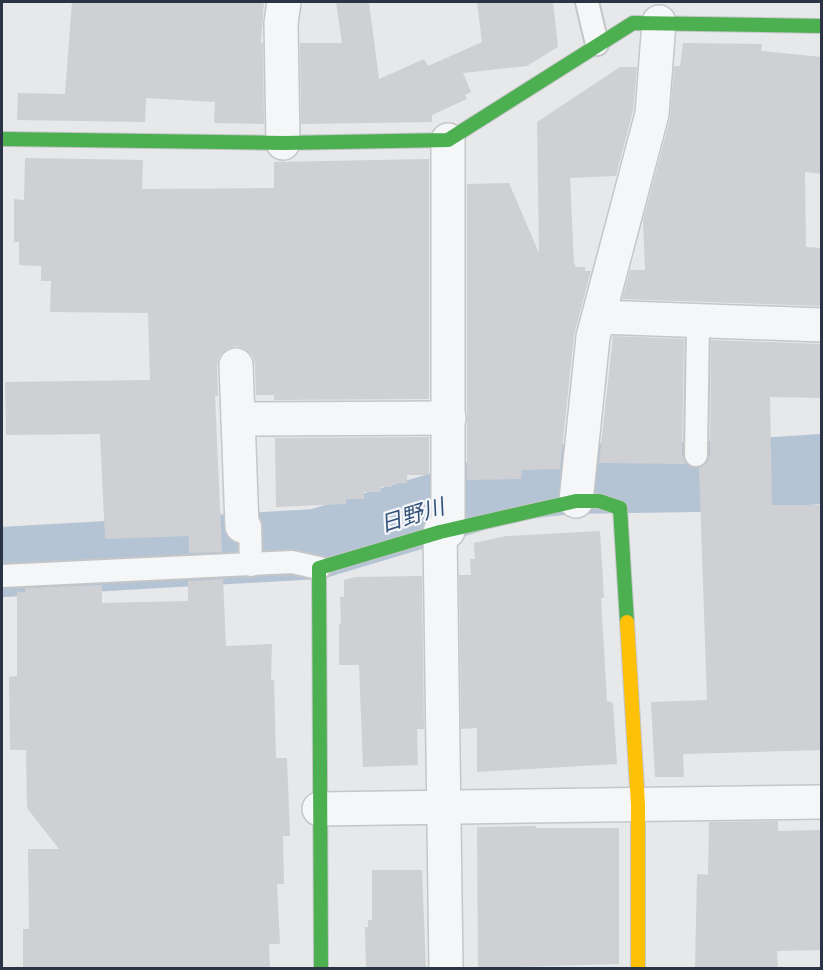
<svg xmlns="http://www.w3.org/2000/svg" width="823" height="970" viewBox="0 0 823 970" font-family="'Titillium Web','Noto Sans JP',sans-serif">
<style>
.lines{fill:none;stroke-linecap:round;stroke-linejoin:round}
.river{stroke:#b4c4d5;stroke-width:70}
.building{fill:#ced0d3}
.lane-casing{stroke:#c4c6c8;stroke-width:26}
.street-casing{stroke:#c4c6c8;stroke-width:36}
.fast-casing{stroke:#c4c6c8;stroke-width:16}
.slow-casing{stroke:#c4c6c8;stroke-width:16}
.lane{stroke:#f5f6f7;stroke-width:22}
.street{stroke:#f5f6f7;stroke-width:33}
.fast{stroke:#4caf50;stroke-width:14}
.slow{stroke:#ffc107;stroke-width:14}
.labels{text-anchor:middle;dominant-baseline:central;stroke-width:4.5;stroke-linejoin:round;paint-order:stroke}
.water-label{font-size:22px;font-style:italic;fill:#34527a;stroke:#f4f6f9}
</style>
<rect width="100%" height="100%" fill="#e6e8ea"/>
<g class="lines">
<path class="river" d="M 2,562 L 317,544 L 510,486 L 569,479 L 696,477 L 822,469"/>
</g>
<g class="building">
<path d="M 72,2 L 197,3 L 197,2 L 264,2 L 261,43 L 263,43 L 264,124 L 214,123 L 215,102 L 146,98 L 145,122 L 17,120 L 18,93 L 65,94 Z"/>
<path d="M 336,2 L 369,2 L 379,79 L 424,59 L 428,66 L 482,42 L 477,2 L 553,2 L 558,47 L 527,66 L 463,73 L 471,92 L 465,95 L 467,99 L 432,115 L 432,122 L 301,124 L 300,43 L 342,43 Z"/>
<path d="M 683,43 L 762,44 L 761,51 L 822,57 L 822,174 L 805,172 L 806,247 L 822,248 L 822,306 L 622,299 L 630,270 L 645,270 L 643,220 L 670,119 L 674,66 L 680,66 Z"/>
<path d="M 620,67 L 637,67 L 633,111 L 616,176 L 570,178 L 574,264 L 575,264 L 575,267 L 585,267 L 585,271 L 591,271 L 574,335 L 560,469 L 522,470 L 521,479 L 467,480 L 467,184 L 509,183 L 539,253 L 537,122 Z"/>
<path d="M 25,158 L 143,160 L 142,189 L 274,188 L 274,162 L 429,159 L 429,399 L 274,400 L 274,395 L 256,395 L 255,364 L 252,355 L 245,349 L 236,346 L 227,349 L 219,357 L 217,366 L 218,396 L 215,396 L 222,552 L 189,553 L 189,536 L 105,539 L 100,434 L 6,435 L 5,382 L 150,380 L 148,313 L 50,312 L 51,281 L 41,281 L 41,266 L 19,265 L 19,242 L 14,242 L 14,199 L 24,200 Z"/>
<path d="M 613,336 L 684,339 L 682,455 L 687,464 L 599,463 Z"/>
<path d="M 711,340 L 822,344 L 822,398 L 770,397 L 772,505 L 822,505 L 822,750 L 683,754 L 684,777 L 655,777 L 651,702 L 707,700 L 699,468 L 707,462 L 710,455 Z"/>
<path d="M 429,437 L 429,475 L 407,475 L 407,483 L 392,484 L 392,487 L 381,487 L 381,492 L 364,492 L 364,499 L 346,499 L 346,504 L 276,507 L 275,438 Z"/>
<path d="M 600,531 L 604,598 L 601,598 L 607,701 L 613,703 L 617,764 L 477,772 L 477,728 L 461,729 L 459,575 L 471,575 L 470,559 L 475,559 L 474,543 L 506,536 Z"/>
<path d="M 422,576 L 424,729 L 417,729 L 418,765 L 363,767 L 359,665 L 339,665 L 339,624 L 341,624 L 340,597 L 344,597 L 344,580 L 355,577 Z"/>
<path d="M 223,579 L 226,646 L 272,644 L 271,680 L 274,680 L 276,758 L 287,758 L 290,836 L 283,836 L 284,884 L 277,884 L 280,944 L 269,944 L 270,969 L 23,969 L 23,929 L 29,929 L 28,849 L 59,849 L 27,808 L 26,750 L 10,750 L 9,677 L 17,676 L 17,592 L 25,592 L 25,588 L 102,585 L 102,603 L 188,601 L 188,581 Z"/>
<path d="M 778,821 L 778,831 L 822,830 L 822,950 L 777,951 L 778,969 L 695,969 L 697,874 L 708,875 L 709,822 Z"/>
<path d="M 536,826 L 536,828 L 619,828 L 619,964 L 478,968 L 477,827 Z"/>
<path d="M 372,870 L 422,870 L 426,969 L 366,969 L 365,927 L 368,927 L 368,920 L 372,920 Z"/>
</g>
<g class="lines">
<defs>
<g id="lane">
<path d="M 587,2 L 597,44"/>
<path d="M 696,455 L 698,321"/>
<path d="M 242,526 L 250,526 L 251,565"/>
<path d="M 2,576 L 292,562 L 319,568"/>
</g>
<g id="street">
<path d="M 283,143 L 281,23 L 284,2"/>
<path d="M 599,317 L 822,325"/>
<path d="M 236,365 L 242,526"/>
<path d="M 238,419 L 449,418"/>
<path d="M 576,501 L 593,337 L 652,114 L 659,22"/>
<path d="M 448,531 L 448,140"/>
<path d="M 440,532 L 446,968"/>
<path d="M 319,809 L 822,802"/>
</g>
<g id="fast">
<path d="M 2,139 L 283,143 L 448,140 L 633,23 L 822,26"/>
<path d="M 321,968 L 319,568 L 440,532 L 576,501 L 599,501 L 620,508 L 627,622"/>
</g>
<path id="slow" d="M 627,622 L 638,805 L 638,968"/>
</defs>
<use href="#lane" class="lane-casing"/>
<use href="#street" class="street-casing"/>
<use href="#fast" class="fast-casing"/>
<use href="#slow" class="slow-casing"/>
<use href="#lane" class="lane"/>
<use href="#street" class="street"/>
<use href="#fast" class="fast"/>
<use href="#slow" class="slow"/>
</g>
<g class="labels">
<g class="water-label">
<text transform="translate(412 515) rotate(-17)">日野川</text>
</g>
</g>
<rect width="823" height="970" fill="none" stroke="#2b3445" stroke-width="6"/>
</svg>
